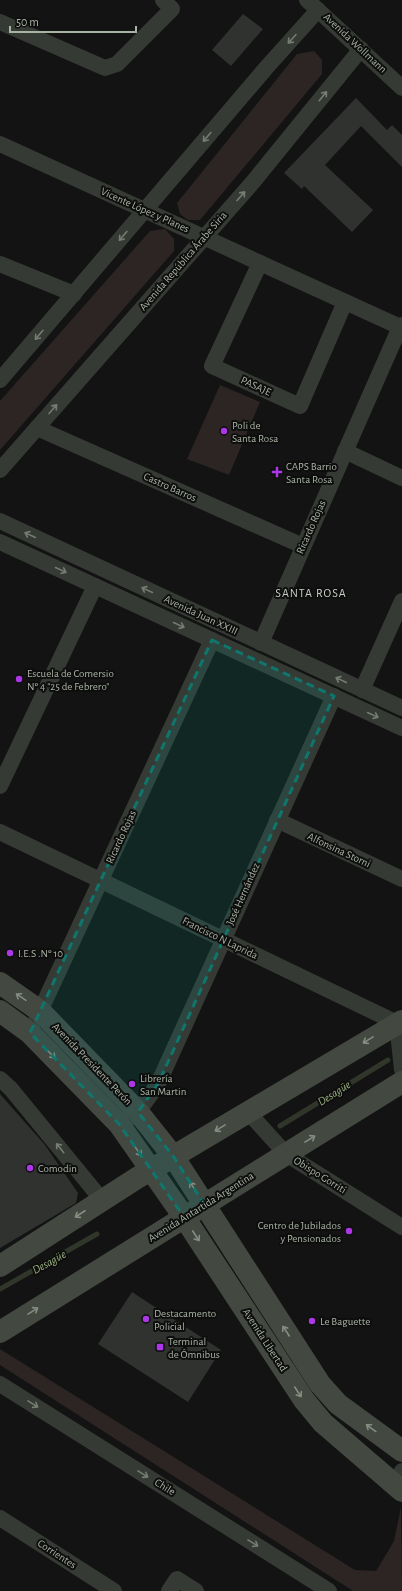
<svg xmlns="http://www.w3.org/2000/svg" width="402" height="1591" viewBox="0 0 402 1591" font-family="'Alegreya Sans',sans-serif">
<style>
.green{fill:#2d2524}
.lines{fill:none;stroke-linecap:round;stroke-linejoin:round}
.stream{stroke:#303629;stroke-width:5}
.building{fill:#30322f}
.street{stroke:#363a35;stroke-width:16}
.secondary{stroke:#434841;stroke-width:22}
.oneway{stroke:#757d72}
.oneway2{stroke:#858e81}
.marked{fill:#0f766e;fill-opacity:0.2;stroke:#0f766e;stroke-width:3;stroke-dasharray:8 5;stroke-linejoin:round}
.poi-dot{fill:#ac37e6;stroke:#0d0e0d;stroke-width:1.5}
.labels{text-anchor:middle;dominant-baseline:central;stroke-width:4;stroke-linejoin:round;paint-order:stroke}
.street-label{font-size:11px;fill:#a9b3a4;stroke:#0d0e0d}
.poi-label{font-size:11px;fill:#a9b3a4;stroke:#0d0e0d;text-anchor:start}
.neighbourhood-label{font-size:12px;letter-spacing:1px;fill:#c7cfc5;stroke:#0d0e0d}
.water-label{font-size:12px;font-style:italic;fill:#96ac7d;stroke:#0d0e0d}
</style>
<rect width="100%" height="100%" fill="#121312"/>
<g class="green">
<path d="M 314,51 L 322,60 L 322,74 L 200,220 L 188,220 L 180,214 L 177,203 L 297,54 Z"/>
<path d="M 165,229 L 174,239 L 174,251 L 0,450 L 0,401 L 150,231 Z"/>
<path d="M 220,385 L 260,402 L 229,475 L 187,459 Z"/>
<path d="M 0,1349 L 355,1570 L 376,1571 L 394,1541 L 401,1507 L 402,1591 L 353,1591 L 0,1365 Z"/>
</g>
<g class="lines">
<g class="stream">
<path d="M 280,1126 L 388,1060"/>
<path d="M 0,1289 L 97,1234"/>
</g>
</g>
<g class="building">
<path d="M 243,14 L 263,29 L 231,66 L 212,50 Z"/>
<path d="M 356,98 L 387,130 L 392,125 L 402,135 L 402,167 L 361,126 L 325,165 L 373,210 L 352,232 L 304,186 L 302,189 L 284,173 Z"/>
<path d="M 0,1094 L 45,1145 L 78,1193 L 76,1203 L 0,1248 Z"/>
<path d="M 132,1292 L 221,1350 L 188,1402 L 98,1344 Z"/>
</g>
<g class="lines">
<g class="street">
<path d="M 307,0 L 402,88"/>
<path d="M 0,22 L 105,68 L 117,64 L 172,9 L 163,0"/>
<path d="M 0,144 L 400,327"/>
<path d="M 260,263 L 212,366 L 300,406 L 345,302"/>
<path d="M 0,264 L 74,294"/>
<path d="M 0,380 L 266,68 L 318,10"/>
<path d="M 37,428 L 303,546"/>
<path d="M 345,451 L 402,478"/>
<path d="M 0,470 L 253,182 L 361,49"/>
<path d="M 0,521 L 402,708"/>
<path d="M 0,542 L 402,728"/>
<path d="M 261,643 L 400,327 L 402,325"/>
<path d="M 362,690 L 402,601"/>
<path d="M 0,786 L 95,586"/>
<path d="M 277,820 L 402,879"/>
<path d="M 0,832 L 397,1023 L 402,1070"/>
<path d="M 36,1020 L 212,640"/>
<path d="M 0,1079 L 11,1089 L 102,1200"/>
<path d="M 248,1112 L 286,1154 L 402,1227"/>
<path d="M 129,1118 L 138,1112 L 158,1084 L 334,696"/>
<path d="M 0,1384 L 329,1591"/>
<path d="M 395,1485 L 402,1471"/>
<path d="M 0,1518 L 114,1591"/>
<path d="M 169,1591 L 177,1579 L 196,1591"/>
</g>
<g class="secondary">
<path d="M 0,983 L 40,1011 L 138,1112 L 173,1156 L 320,1384 L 338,1404 L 402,1451"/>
<path d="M 0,1011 L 30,1033 L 119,1124 L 184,1217 L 304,1400 L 323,1423 L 402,1491"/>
<path d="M 0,1266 L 137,1178 L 402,1021"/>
<path d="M 0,1332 L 402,1082"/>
</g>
</g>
<defs><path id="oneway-shaft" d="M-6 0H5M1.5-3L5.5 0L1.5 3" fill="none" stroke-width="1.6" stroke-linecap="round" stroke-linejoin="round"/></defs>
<g class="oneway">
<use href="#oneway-shaft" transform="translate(292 39) rotate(132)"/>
<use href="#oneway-shaft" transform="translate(323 96) rotate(-51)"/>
<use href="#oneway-shaft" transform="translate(207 137) rotate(130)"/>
<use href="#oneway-shaft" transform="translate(241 196) rotate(-49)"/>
<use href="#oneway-shaft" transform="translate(123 236) rotate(130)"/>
<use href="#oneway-shaft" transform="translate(39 335) rotate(130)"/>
<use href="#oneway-shaft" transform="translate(53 409) rotate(-49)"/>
<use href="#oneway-shaft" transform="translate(30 535) rotate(-155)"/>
<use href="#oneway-shaft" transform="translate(61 570) rotate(25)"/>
<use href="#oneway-shaft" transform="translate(147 590) rotate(-155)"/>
<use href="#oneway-shaft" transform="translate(179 625) rotate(25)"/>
<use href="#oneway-shaft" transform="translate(341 680) rotate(-155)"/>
<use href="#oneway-shaft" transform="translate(373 715) rotate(25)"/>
<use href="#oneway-shaft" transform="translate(60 1148) rotate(-129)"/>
<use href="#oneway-shaft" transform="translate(33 1404) rotate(32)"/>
<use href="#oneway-shaft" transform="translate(143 1474) rotate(32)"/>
<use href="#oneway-shaft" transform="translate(253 1543) rotate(32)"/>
</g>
<g class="oneway2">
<use href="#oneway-shaft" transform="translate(21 997) rotate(-146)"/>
<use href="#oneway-shaft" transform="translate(368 1040) rotate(149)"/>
<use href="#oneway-shaft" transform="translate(51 1054) rotate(46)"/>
<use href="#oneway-shaft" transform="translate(220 1128) rotate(149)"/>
<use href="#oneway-shaft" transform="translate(310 1139) rotate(-32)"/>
<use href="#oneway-shaft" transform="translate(138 1151) rotate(55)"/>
<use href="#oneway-shaft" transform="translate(193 1187) rotate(-123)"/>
<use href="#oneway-shaft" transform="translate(80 1214) rotate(147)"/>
<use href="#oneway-shaft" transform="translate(196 1236) rotate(57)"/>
<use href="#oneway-shaft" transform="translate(33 1311) rotate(-32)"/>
<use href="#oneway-shaft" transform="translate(286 1331) rotate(-123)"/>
<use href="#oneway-shaft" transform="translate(298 1392) rotate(57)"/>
<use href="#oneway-shaft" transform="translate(371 1428) rotate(-144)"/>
</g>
<path class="marked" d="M 212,640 L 334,696 L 158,1084 L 138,1112 L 173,1156 L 205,1205 L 184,1217 L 119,1124 L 30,1033 Z"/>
<g class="poi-dot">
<circle cx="224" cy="431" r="4"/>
<path d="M275 466h4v4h4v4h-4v4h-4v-4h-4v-4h4z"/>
<circle cx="19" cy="679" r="4"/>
<circle cx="10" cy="953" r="4"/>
<circle cx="132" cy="1084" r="4"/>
<circle cx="30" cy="1168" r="4"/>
<circle cx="349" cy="1231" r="4"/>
<circle cx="146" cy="1319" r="4"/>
<circle cx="312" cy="1321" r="4"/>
<rect x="156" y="1343" width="8" height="8" rx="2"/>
</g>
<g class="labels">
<g class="street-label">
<text transform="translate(355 43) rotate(43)">Avenida Wollmann</text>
<text transform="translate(145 210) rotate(24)">Vicente López y Planes</text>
<text transform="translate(183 261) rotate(-49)">Avenida República Árabe Siria</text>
<text transform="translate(256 386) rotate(25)">PASAJE</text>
<text transform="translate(170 487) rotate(24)">Castro Barros</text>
<text transform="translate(311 527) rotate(-66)">Ricardo Rojas</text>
<text transform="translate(201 615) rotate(25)">Avenida Juan XXIII</text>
<text transform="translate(121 837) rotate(-65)">Ricardo Rojas</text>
<text transform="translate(339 850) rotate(25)">Alfonsina Storni</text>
<text transform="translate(243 894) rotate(-66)">José Hernández</text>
<text transform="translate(220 938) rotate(26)">Francisco N Laprida</text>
<text transform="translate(92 1064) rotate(46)">Avenida Presidente Perón</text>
<text transform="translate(320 1175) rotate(32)">Obispo Gorriti</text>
<text transform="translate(201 1207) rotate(-32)">Avenida Antartida Argentina</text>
<text transform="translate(265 1340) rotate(57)">Avenida Libertad</text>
<text transform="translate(165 1487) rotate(32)">Chile</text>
<text transform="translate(57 1554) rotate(33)">Corrientes</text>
</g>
<g class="poi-label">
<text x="232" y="425">Poli de<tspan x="232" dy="13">Santa Rosa</tspan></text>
<text x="286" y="466">CAPS Barrio<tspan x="286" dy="13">Santa Rosa</tspan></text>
<text x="27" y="673">Escuela de Comersio<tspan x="27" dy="13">Nº 4 "25 de Febrero"</tspan></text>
<text x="18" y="953">I.E.S .Nº 10</text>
<text x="140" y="1078">Librería<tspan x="140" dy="13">San Martin</tspan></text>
<text x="38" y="1168">Comodin</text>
<text x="341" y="1225" text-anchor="end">Centro de Jubilados<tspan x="341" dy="13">y Pensionados</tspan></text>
<text x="154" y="1313">Destacamento<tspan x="154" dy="13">Policial</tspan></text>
<text x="320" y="1321">Le Baguette</text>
<text x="168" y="1341">Terminal<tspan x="168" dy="13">de Ómnibus</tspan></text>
</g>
<g class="neighbourhood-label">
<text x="311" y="593">SANTA ROSA</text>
</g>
<g class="water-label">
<text transform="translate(334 1093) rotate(-32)">Desagüe</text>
<text transform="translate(49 1262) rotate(-29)">Desagüe</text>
</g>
</g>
<path d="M10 26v6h126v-6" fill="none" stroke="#a9b3a4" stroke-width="2"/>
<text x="16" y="26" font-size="12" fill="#a9b3a4" stroke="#0d0e0d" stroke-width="3" paint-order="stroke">50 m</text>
</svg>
